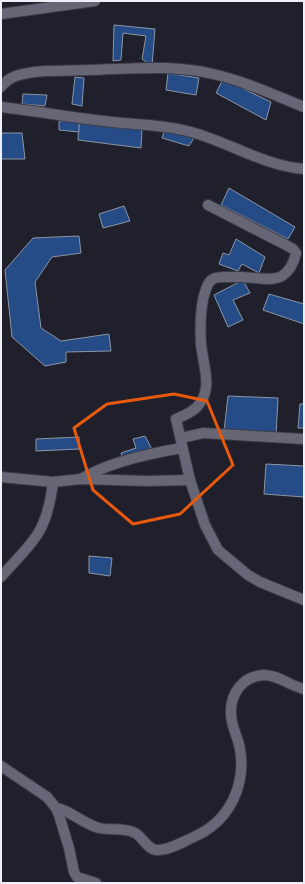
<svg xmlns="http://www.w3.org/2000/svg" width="305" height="884" viewBox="0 0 305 884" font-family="Lato,sans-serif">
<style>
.building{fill:#264c87;stroke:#8b95a3}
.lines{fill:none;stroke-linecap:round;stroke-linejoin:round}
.minor-casing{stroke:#3c3c47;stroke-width:12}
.minor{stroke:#666676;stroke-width:10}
.marked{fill:none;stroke:#e8590c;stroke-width:3;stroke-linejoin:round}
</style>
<rect width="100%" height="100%" fill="#20202d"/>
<g class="building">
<path d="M 114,25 L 155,29 L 152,66 L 142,59 L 146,36 L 123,33 L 121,60 L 113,61 Z"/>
<path d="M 168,73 L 199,78 L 196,95 L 166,90 Z"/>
<path d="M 75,77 L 84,78 L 82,106 L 72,104 Z"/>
<path d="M 223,79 L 271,102 L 266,120 L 216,93 Z"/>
<path d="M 23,94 L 47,95 L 45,106 L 22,104 Z"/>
<path d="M 79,120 L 137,126 L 142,130 L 141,148 L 78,140 Z"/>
<path d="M 59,121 L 79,122 L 79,132 L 59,130 Z"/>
<path d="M 165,129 L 194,138 L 189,146 L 162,138 Z"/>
<path d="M 1,133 L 22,133 L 25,159 L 1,159 Z"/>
<path d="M 229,188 L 295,227 L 288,239 L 221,205 Z"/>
<path d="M 124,206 L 130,221 L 103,228 L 99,214 Z"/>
<path d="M 79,236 L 81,253 L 52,257 L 35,282 L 41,328 L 61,341 L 109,334 L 111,351 L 66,352 L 66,362 L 45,366 L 12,337 L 5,270 L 33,238 Z"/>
<path d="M 236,239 L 265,257 L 259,273 L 242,264 L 238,271 L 219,264 L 223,253 L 229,255 Z"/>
<path d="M 243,280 L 250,293 L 233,300 L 243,320 L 228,327 L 214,295 Z"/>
<path d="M 269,294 L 304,304 L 304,324 L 263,310 Z"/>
<path d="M 228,396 L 278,398 L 276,436 L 224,431 Z"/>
<path d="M 300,404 L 304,404 L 304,428 L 298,428 Z"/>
<path d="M 145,436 L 153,451 L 123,460 L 121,453 L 136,448 L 133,439 Z"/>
<path d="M 79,437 L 79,449 L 36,451 L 36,439 Z"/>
<path d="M 266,464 L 304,466 L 304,497 L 264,494 Z"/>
<path d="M 89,556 L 112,558 L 110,576 L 89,573 Z"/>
</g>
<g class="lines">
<defs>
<g id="minor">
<path d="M 1,14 L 95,1"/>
<path d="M 1,87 C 5,82 10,78 16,76 C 37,69 67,71 88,70 C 130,69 172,64 213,74 C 244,81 274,95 304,107"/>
<path d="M 1,107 C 35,111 69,117 104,121 C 133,125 163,124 191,132 C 229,142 264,166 304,169"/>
<path d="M 208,205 L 284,244 L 293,249 L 296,253 C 294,262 290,271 282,276 C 272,282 252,277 240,277 C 235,277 230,277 225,277 C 221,277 216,277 213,279 C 209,281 207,286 206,289 C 200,305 200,327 201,344 C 203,366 214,389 197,407 C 191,413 183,416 176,419 L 190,480 L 205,525 L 218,550 L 248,575 L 260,582 L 304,600"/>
<path d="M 181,438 L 203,433 L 304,439"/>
<path d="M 1,477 L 53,482 L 81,479 L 147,481 L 190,480"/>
<path d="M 81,479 C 107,463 152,453 182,448"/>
<path d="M 1,577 C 13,563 27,550 37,535 C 47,520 51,499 53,482"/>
<path d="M 1,766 L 47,797 L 56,808 L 59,815 L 69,848 L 74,872 L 77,877 L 96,883"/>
<path d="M 56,808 C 72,811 83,824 99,828 C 110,831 124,827 135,833 C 143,837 148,851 158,850 C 171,850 186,840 198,835 C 230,819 246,785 240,749 C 238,737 231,726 231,714 C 230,693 243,676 264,675 C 279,675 290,686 304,689"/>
</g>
</defs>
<use href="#minor" class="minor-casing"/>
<use href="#minor" class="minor"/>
</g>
<path class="marked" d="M 174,394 L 207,401 L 233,465 L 180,514 L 133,524 L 93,490 L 74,428 L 107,404 Z"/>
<rect width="305" height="884" fill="none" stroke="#efeff8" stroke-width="4"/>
</svg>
